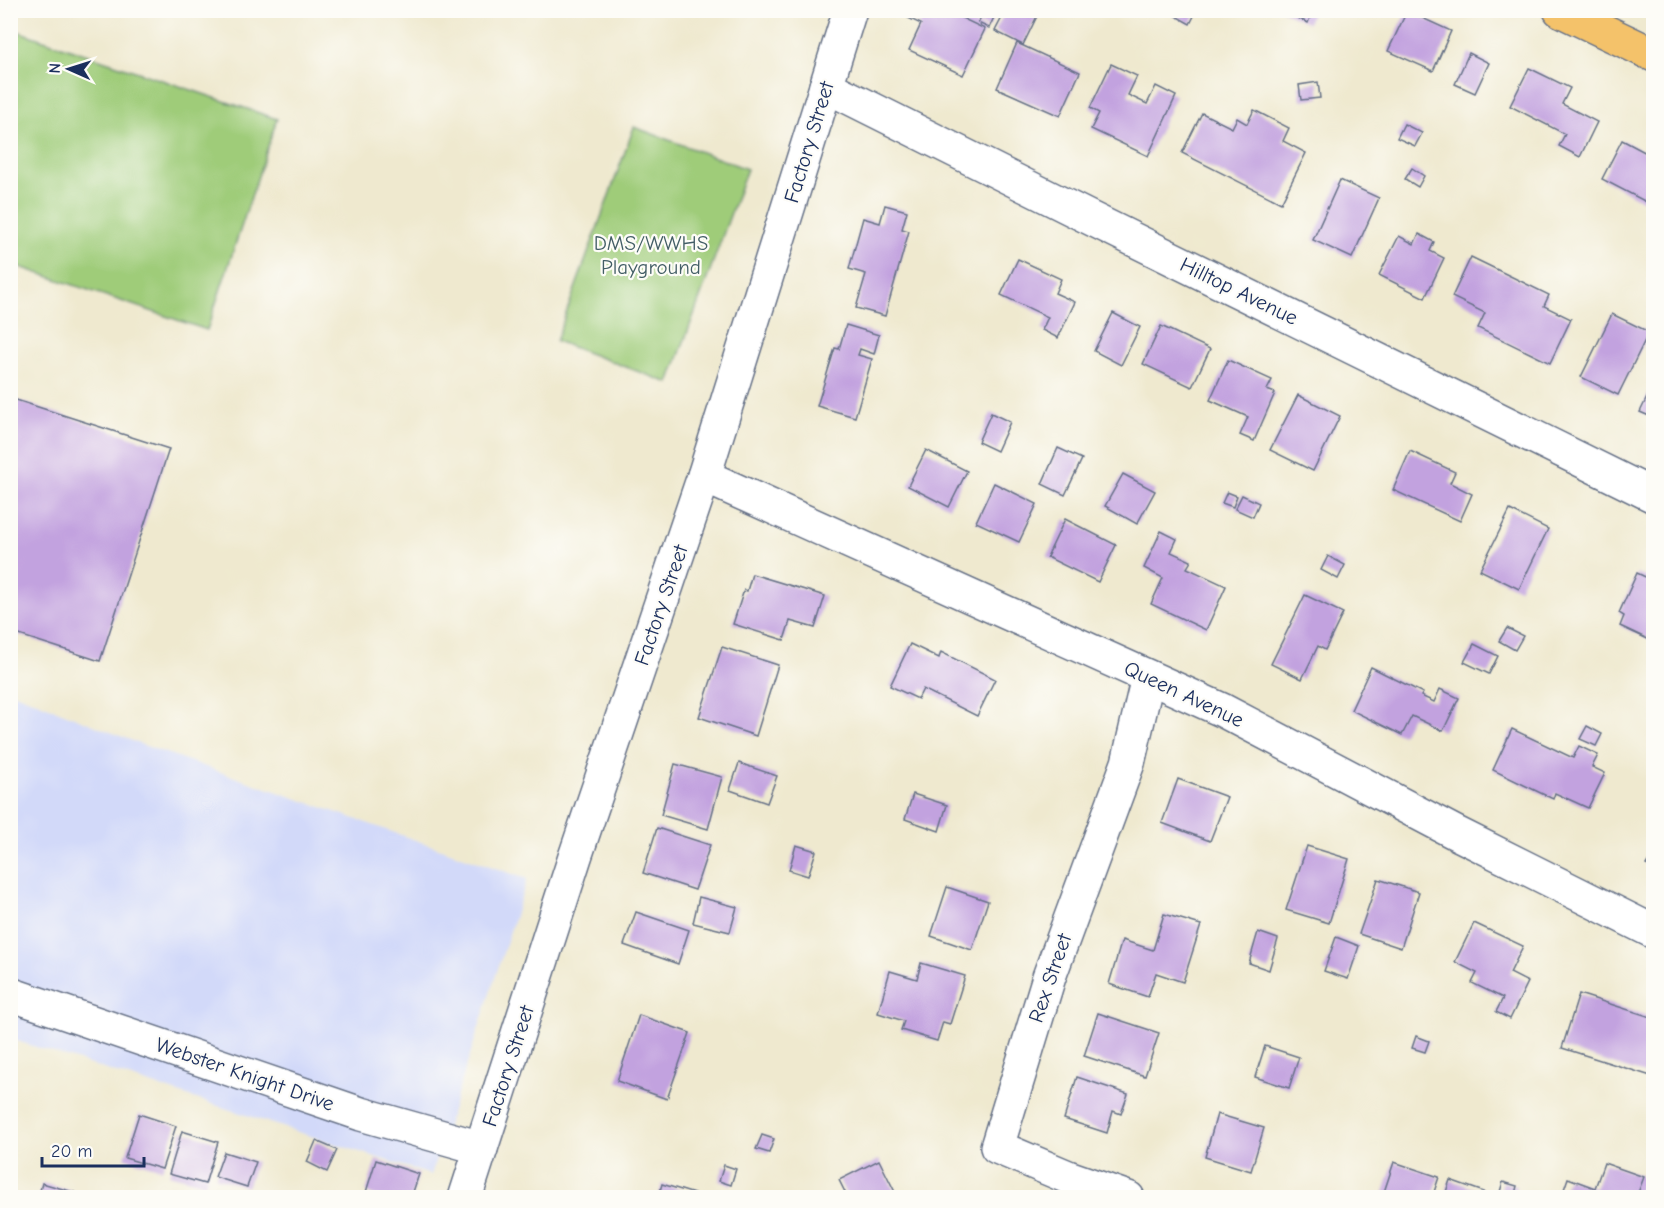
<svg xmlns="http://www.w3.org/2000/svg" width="1664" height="1208" viewBox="0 0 1664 1208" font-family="'Comic Neue',sans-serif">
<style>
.built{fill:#d2d9f9}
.green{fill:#9fcc79;stroke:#5d7e6c;stroke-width:1.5}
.building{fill:#c2a2df}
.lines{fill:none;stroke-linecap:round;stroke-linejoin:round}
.minor-casing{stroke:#657086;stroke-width:36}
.major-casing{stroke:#657086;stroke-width:36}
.minor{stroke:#fff;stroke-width:33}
.major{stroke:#f4c26a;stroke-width:33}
.labels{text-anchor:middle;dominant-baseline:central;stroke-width:4.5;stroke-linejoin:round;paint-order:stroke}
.street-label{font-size:21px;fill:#1b2f5e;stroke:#fdfcf7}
.park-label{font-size:21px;fill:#435e66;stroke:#fdfcf7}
</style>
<rect width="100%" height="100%" fill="#fdfcf7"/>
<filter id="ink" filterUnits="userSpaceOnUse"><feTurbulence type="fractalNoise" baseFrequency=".0167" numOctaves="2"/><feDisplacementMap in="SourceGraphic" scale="12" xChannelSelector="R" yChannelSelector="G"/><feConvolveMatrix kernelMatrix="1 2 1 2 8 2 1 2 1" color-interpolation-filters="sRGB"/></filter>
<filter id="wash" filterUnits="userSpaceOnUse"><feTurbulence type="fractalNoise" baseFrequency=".008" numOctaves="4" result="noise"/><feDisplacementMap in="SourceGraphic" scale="24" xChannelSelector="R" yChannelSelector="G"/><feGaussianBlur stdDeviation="1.35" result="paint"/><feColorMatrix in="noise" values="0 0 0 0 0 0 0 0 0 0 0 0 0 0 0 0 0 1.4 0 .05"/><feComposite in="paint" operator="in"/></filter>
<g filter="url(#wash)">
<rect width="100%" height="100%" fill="#efe9cf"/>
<path class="built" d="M 10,691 L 140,744 L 527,879 L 431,1175 L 11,1039 Z"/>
<g class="green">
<path d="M 11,29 L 277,119 L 207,330 L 11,264 Z"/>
<path d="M 634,127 L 747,169 L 669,383 L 556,341 Z"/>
</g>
<g id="blocks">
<g class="building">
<path d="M 909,10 L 945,10 L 985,29 L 963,75 L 909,50 L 921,24 L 906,17 Z"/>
<path d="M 984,10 L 995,15 L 989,28 L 978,23 Z"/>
<path d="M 1006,10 L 1036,10 L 1039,12 L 1023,45 L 995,31 Z"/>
<path d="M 1165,10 L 1197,10 L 1190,24 Z"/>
<path d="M 1281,10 L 1313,10 L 1308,23 Z"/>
<path d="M 1407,11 L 1451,31 L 1433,71 L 1388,51 Z"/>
<path d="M 1017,43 L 1080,72 L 1060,116 L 997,88 Z"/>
<path d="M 1469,53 L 1489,63 L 1475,93 L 1455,84 Z"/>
<path d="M 1111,64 L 1137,76 L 1128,95 L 1147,104 L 1156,86 L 1176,96 L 1148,156 L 1091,129 L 1099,113 L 1090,108 Z"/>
<path d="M 1529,68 L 1570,88 L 1562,104 L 1597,122 L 1580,157 L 1559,146 L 1565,134 L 1510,106 Z"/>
<path d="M 1318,82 L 1320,98 L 1301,100 L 1299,85 Z"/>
<path d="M 1254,110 L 1289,128 L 1283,141 L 1306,153 L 1281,203 L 1182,153 L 1202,113 L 1232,128 L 1237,118 L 1247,124 Z"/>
<path d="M 1404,124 L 1422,133 L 1415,146 L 1397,138 Z"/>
<path d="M 1622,140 L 1654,157 L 1654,206 L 1602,179 Z"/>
<path d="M 1412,168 L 1424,176 L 1418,187 L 1405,179 Z"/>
<path d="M 1340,180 L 1379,198 L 1352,258 L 1313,240 Z"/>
<path d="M 885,205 L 907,211 L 902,229 L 909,231 L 885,316 L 856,308 L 866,274 L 849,269 L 863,218 L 880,223 Z"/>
<path d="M 1419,234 L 1434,242 L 1430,251 L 1444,258 L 1425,298 L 1379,275 L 1399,236 L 1414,244 Z"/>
<path d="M 1471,257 L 1549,295 L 1544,306 L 1571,319 L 1550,363 L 1478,328 L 1485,313 L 1452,297 Z"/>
<path d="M 1018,259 L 1061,279 L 1055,293 L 1075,302 L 1058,338 L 1042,330 L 1048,317 L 1001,295 Z"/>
<path d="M 1113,313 L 1140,327 L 1121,365 L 1094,351 Z"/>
<path d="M 1612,314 L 1649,332 L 1618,395 L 1581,377 Z"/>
<path d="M 846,325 L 879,335 L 874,354 L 860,349 L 858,355 L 872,359 L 855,417 L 817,406 L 835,348 L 839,349 Z"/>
<path d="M 1161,326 L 1210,349 L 1192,387 L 1143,364 Z"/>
<path d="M 1228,360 L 1272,380 L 1267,390 L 1275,393 L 1254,441 L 1240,435 L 1248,417 L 1210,400 Z"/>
<path d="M 1654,383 L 1654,418 L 1640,412 Z"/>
<path d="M 1298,395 L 1340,416 L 1313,471 L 1270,450 Z"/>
<path d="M 10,398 L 169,449 L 100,661 L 10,632 Z"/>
<path d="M 991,413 L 1010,422 L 997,451 L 978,442 Z"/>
<path d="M 1058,448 L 1082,459 L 1065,495 L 1042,484 Z"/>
<path d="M 926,450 L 967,471 L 949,507 L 908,486 Z"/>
<path d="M 1410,451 L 1455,472 L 1450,483 L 1472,494 L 1460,521 L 1393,490 Z"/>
<path d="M 1123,474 L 1155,491 L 1137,524 L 1105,506 Z"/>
<path d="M 994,483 L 1037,504 L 1019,542 L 976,522 Z"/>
<path d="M 1227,492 L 1237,496 L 1233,507 L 1222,503 Z"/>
<path d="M 1242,495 L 1259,503 L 1253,517 L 1235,509 Z"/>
<path d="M 1510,510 L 1548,529 L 1519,589 L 1480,570 Z"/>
<path d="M 1065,519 L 1116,545 L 1098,582 L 1047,557 Z"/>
<path d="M 1161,531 L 1177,539 L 1171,552 L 1191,561 L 1187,568 L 1226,586 L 1206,630 L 1151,604 L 1163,578 L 1144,568 Z"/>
<path d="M 1328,556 L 1345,565 L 1338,579 L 1321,570 Z"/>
<path d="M 1637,573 L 1654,581 L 1654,642 L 1620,626 L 1624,616 L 1619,613 Z"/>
<path d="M 752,574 L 825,596 L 815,628 L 790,621 L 784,640 L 733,624 L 744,590 L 747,591 Z"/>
<path d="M 1305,595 L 1343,613 L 1325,650 L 1318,646 L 1302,679 L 1271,664 Z"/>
<path d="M 1507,628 L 1523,636 L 1515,650 L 1499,641 Z"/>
<path d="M 910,644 L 939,658 L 941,652 L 995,679 L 977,716 L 923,689 L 918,699 L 890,686 Z"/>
<path d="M 1474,644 L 1498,656 L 1489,674 L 1464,662 Z"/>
<path d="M 722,647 L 778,665 L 756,736 L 699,717 Z"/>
<path d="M 1371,667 L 1423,693 L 1421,696 L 1434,702 L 1440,689 L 1459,698 L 1443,731 L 1412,716 L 1402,735 L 1351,710 Z"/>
<path d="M 1587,726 L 1602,734 L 1596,746 L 1580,739 Z"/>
<path d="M 1512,729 L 1573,758 L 1579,746 L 1598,755 L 1592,767 L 1605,773 L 1588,808 L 1555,793 L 1553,799 L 1493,770 Z"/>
<path d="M 739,763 L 777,776 L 767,803 L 730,790 Z"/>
<path d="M 675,764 L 722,777 L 708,829 L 661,815 Z"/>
<path d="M 1178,779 L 1227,797 L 1210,841 L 1162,823 Z"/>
<path d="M 913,794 L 947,805 L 939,831 L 905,819 Z"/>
<path d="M 657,828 L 710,845 L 695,890 L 643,873 Z"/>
<path d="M 796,845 L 816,851 L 808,876 L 789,870 Z"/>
<path d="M 1307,846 L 1349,859 L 1329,923 L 1286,910 Z"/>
<path d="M 1654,852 L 1654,869 L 1646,865 Z"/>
<path d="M 1378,879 L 1419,892 L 1401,948 L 1359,934 Z"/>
<path d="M 947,887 L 988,901 L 972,950 L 931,936 Z"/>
<path d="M 699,897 L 737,907 L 730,932 L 693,923 Z"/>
<path d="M 636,912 L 689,930 L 678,964 L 624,945 Z"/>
<path d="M 1164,914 L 1201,925 L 1183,982 L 1156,973 L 1148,997 L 1109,984 L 1122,940 L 1153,950 Z"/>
<path d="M 1474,923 L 1523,946 L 1510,973 L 1528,982 L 1510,1019 L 1496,1012 L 1503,998 L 1472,983 L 1477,973 L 1455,962 Z"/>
<path d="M 1258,932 L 1278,939 L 1269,970 L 1249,963 Z"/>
<path d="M 1336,937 L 1359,946 L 1348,979 L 1324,971 Z"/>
<path d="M 921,963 L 965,976 L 950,1024 L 943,1022 L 937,1041 L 901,1030 L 904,1021 L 878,1013 L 890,971 L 917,979 Z"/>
<path d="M 1579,994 L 1654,1018 L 1654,1077 L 1562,1048 Z"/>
<path d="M 1098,1013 L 1159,1033 L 1145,1076 L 1084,1056 Z"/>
<path d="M 639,1015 L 690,1033 L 667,1099 L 617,1081 Z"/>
<path d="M 1416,1036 L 1429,1041 L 1425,1052 L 1412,1048 Z"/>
<path d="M 1265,1046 L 1299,1057 L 1289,1088 L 1255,1077 Z"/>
<path d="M 1077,1077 L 1128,1094 L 1121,1114 L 1113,1111 L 1107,1133 L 1064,1119 Z"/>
<path d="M 139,1114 L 176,1126 L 162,1169 L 125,1158 Z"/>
<path d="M 1217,1114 L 1264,1128 L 1251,1171 L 1205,1157 Z"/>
<path d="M 182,1131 L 218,1142 L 205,1184 L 169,1174 Z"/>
<path d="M 762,1135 L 774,1139 L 769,1153 L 756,1149 Z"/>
<path d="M 316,1141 L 337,1150 L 327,1172 L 307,1162 Z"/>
<path d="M 224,1152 L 256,1162 L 247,1187 L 215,1177 Z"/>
<path d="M 376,1160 L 419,1174 L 411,1198 L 382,1198 L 366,1192 Z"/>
<path d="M 879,1160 L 898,1198 L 848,1198 L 839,1180 Z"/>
<path d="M 1394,1162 L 1439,1177 L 1432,1198 L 1382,1198 Z"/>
<path d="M 1604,1163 L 1644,1177 L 1636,1198 L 1561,1198 L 1568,1178 L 1595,1188 Z"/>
<path d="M 724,1165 L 736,1169 L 731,1185 L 719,1181 Z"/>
<path d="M 1450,1180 L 1484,1192 L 1482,1198 L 1444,1198 Z"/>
<path d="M 1503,1182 L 1517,1186 L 1514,1198 L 1498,1198 Z"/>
<path d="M 42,1183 L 91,1197 L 91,1198 L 38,1198 Z"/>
<path d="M 662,1184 L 704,1197 L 704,1198 L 658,1198 Z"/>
</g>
</g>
</g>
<g filter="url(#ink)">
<use href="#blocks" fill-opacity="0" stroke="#657086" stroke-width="1.5"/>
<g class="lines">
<defs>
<g id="minor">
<path d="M 826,86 L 1090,218 L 1654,496"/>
<path d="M 704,476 L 1222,710 L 1454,832 L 1654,932"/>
<path d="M 10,994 L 361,1114 L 481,1148"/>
<path d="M 465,1198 L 575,857 L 704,476 L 850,10"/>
<path d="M 1128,1198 L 1068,1177 L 997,1147 L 1049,977 L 1128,763 L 1148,677"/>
</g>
<path id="major" d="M 1560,10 L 1654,55"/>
</defs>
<use href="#minor" class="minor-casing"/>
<use href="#major" class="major-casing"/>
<use href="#minor" class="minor"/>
<use href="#major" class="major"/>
</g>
</g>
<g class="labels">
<g class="street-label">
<text transform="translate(809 142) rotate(-73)">Factory Street</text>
<text transform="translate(1239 291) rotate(26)">Hilltop Avenue</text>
<text transform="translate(661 605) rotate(-71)">Factory Street</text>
<text transform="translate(1184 694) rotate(25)">Queen Avenue</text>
<text transform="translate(1050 978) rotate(-71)">Rex Street</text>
<text transform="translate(508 1066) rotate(-72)">Factory Street</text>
<text transform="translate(245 1074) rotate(19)">Webster Knight Drive</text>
</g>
<g class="park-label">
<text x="651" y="243">DMS/WWHS<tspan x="651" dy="24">Playground</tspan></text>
</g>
</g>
<rect width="1664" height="1208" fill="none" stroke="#fdfcf7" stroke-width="36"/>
<g transform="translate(69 69) rotate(273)" stroke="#fdfcf7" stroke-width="4.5" paint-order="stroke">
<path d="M0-4.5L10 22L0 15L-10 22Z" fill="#1b2f5e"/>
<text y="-9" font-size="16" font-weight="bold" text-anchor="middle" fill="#1b2f5e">N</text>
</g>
<path d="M42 1157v9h102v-9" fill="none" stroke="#1b2f5e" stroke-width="3"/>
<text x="51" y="1157" font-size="18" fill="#1b2f5e" stroke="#fdfcf7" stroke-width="4.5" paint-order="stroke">20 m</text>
</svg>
